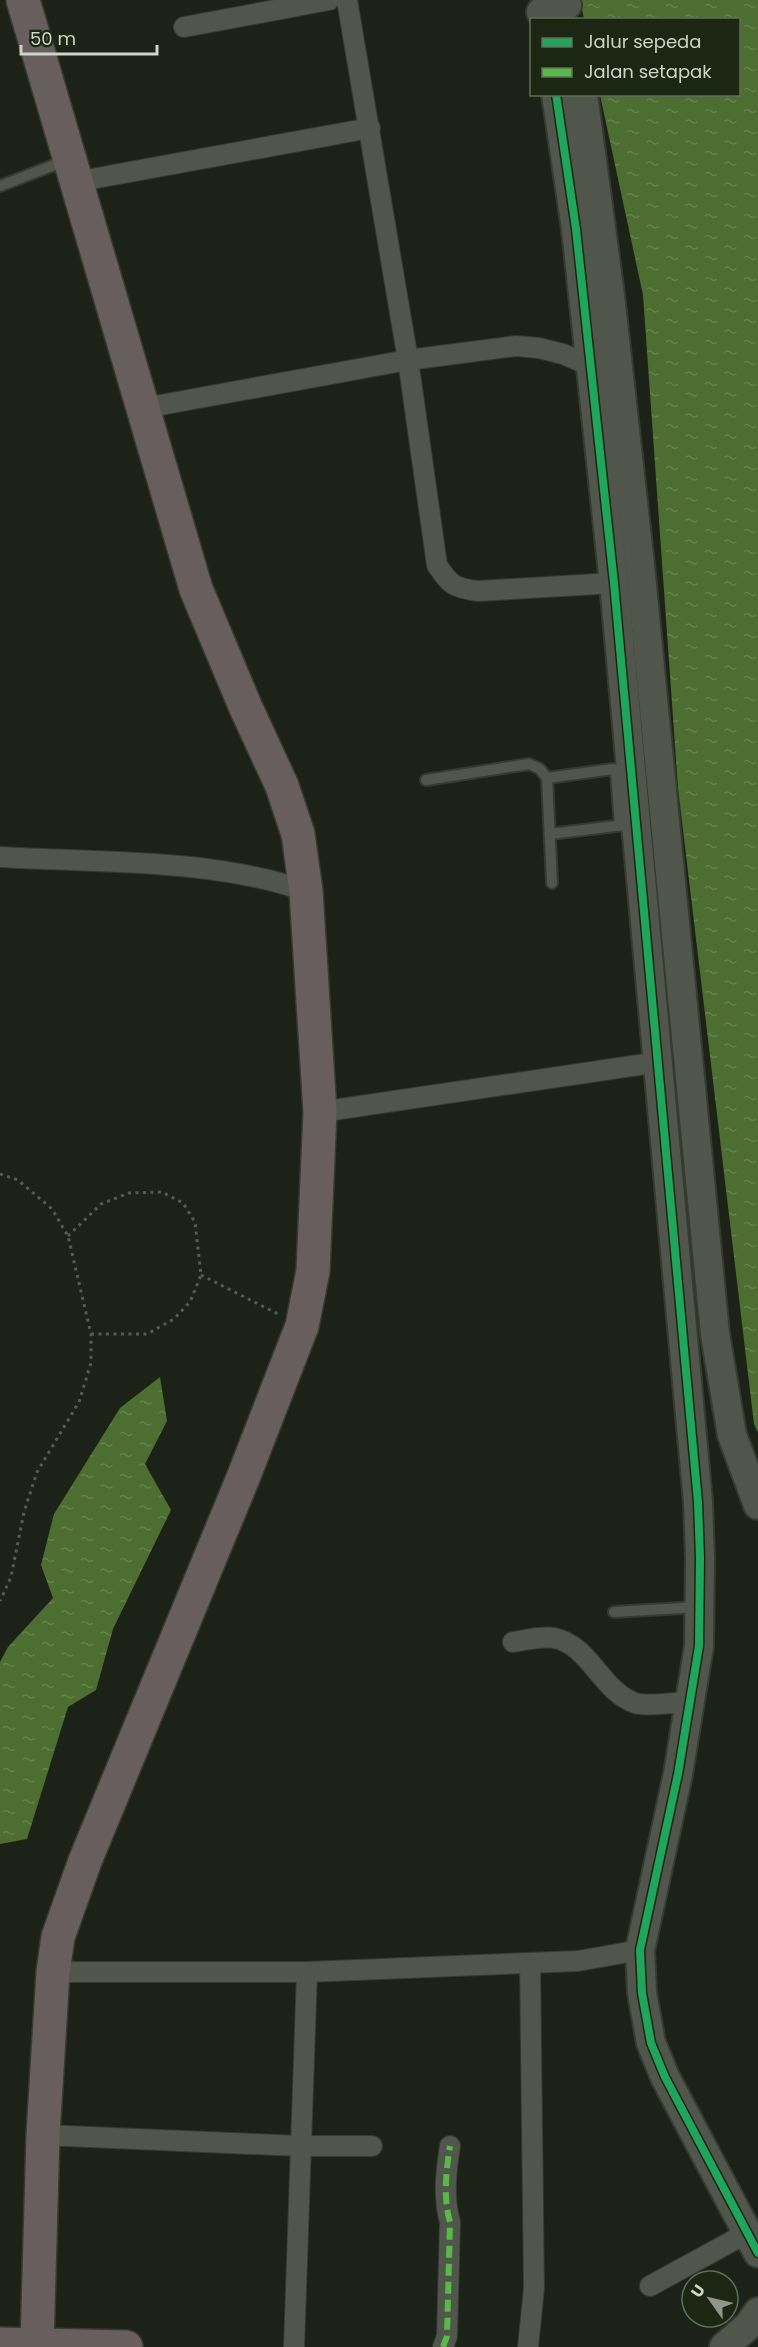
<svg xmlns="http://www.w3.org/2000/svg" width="758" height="2347" viewBox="0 0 758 2347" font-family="Poppins,sans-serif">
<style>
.water{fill:url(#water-ripples)}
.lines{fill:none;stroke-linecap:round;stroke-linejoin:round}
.lane-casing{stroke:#363b32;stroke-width:14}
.street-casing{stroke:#363b32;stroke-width:22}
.secondary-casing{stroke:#363b32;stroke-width:32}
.highway-casing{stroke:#363b32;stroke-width:36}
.path{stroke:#575c53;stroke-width:3;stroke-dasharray:3 4.5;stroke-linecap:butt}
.lane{stroke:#51564d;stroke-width:10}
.street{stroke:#51564d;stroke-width:20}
.secondary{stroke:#51564d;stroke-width:28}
.highway{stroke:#675e5d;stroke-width:33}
.quiet{stroke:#58b947;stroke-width:6;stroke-dasharray:12 6;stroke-linecap:butt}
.cycleway-casing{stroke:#1b2712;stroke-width:11}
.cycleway{stroke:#20a55d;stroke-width:8}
</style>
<defs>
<pattern id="water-ripples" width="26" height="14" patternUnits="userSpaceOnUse" patternTransform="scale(1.5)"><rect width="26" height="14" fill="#4c6e30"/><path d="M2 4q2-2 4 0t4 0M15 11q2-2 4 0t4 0" fill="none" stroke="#65824c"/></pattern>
</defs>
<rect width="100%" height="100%" fill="#1c2217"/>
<g class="water">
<path d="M 580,0 L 758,0 L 758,1433 L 754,1424 L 678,788 L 643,295 L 600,95 L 738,94 L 738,20 L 584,19 Z"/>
<path d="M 160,1377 L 167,1421 L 145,1464 L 171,1510 L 113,1629 L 96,1690 L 68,1707 L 27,1839 L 0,1844 L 0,1662 L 8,1647 L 53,1598 L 41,1565 L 54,1514 L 120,1408 Z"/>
</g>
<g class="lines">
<defs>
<g id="lane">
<path d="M 0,186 L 67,160"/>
<path d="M 547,778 L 613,769 L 616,773 L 620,825"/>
<path d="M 426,780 L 529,764 L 540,769 L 547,778 L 552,883"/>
<path d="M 550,834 L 624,825"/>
<path d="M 614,1612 L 699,1607"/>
</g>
<g id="street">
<path d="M 347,0 L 408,360 L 437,565 C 450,585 454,588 478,591 L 614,583"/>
<path d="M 184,27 L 329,0"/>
<path d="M 75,182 L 370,128"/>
<path d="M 144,408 L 408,360 L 516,346 L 539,348 L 563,354 L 591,366"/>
<path d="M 0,857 C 100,863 211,858 306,891"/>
<path d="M 320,1112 L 659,1062"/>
<path d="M 513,1642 C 525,1640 542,1636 554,1638 C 590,1645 600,1690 635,1703 C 647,1707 676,1702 690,1702"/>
<path d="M 53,1972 L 307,1972 L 578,1961 L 640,1950"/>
<path d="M 43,2135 L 300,2146 L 372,2146"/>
<path d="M 650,2286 L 747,2233"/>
<path d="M 294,2347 L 307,1972"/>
<path d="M 443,2347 L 447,2336 L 450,2222 C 443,2198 446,2171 450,2146"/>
<path d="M 528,2347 L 534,2288 L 530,1963"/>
</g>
<g id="secondary">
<path d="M 541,12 L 567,5"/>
<path d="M 556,94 L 576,229 L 614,583 L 698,1502 L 700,1558 L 699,1646 L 678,1774 L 640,1950 L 642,1993 L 651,2043 L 665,2077 L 758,2253"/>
<path d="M 583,94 L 610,295 L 640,565 L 715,1334 L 732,1435 L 758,1505"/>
<path d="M 724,2347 L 749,2325 L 758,2312"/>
</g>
<g id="highway">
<path d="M 23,0 L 196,589 L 246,708 L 282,786 L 298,834 L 306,891 L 320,1112 L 313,1271 L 302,1326 L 243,1478 L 85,1861 L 58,1937 L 53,1972 L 43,2135 L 37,2345"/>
<path d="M 0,2344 L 126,2347"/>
</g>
</defs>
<use href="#lane" class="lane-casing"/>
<use href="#street" class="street-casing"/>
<use href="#secondary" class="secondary-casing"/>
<use href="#highway" class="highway-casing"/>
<g class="path">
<path d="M 0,1174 L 18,1180 L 52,1209 L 68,1236 L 91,1334 L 91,1363 L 79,1402 L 37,1472 L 24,1512 L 11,1577 L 0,1601"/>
<path d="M 68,1236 L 101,1204 L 129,1193 L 162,1192 L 183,1203 L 195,1222 L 201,1275 L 190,1302 L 174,1319 L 147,1334 L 91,1334"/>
<path d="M 201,1275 L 280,1315"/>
</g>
<use href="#lane" class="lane"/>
<use href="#street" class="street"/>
<use href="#secondary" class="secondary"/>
<use href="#highway" class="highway"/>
<path class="quiet" d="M 443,2347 L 447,2336 L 450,2222 C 443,2198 446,2171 450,2146"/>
<defs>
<path id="cycleway" d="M 556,94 L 576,229 L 614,583 L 698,1502 L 700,1558 L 699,1646 L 678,1774 L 640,1950 L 642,1993 L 651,2043 L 665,2077 L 758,2253"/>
</defs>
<use href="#cycleway" class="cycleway-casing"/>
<use href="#cycleway" class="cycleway"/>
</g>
<rect x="530" y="18" width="210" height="78" fill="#1b2712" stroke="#626d5a" stroke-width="1.5"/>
<rect x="542" y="38" width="30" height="9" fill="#20a55d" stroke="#626d5a" stroke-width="1.5"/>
<text x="584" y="48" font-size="18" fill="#cdd5c7">Jalur sepeda</text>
<rect x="542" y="68" width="30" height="9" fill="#58b947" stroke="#626d5a" stroke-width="1.5"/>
<text x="584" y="78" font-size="18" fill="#cdd5c7">Jalan setapak</text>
<g transform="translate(710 2299) rotate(304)"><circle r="28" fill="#1b2712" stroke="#626d5a" stroke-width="1.5"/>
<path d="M0-4.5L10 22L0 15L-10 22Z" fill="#8f9689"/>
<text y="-9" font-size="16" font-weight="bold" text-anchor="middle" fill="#cdd5c7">U</text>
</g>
<path d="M21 45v9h136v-9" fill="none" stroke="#cdd5c7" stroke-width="3"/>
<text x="30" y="45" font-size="18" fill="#cdd5c7" stroke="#1b2712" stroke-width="4.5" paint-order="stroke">50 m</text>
</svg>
